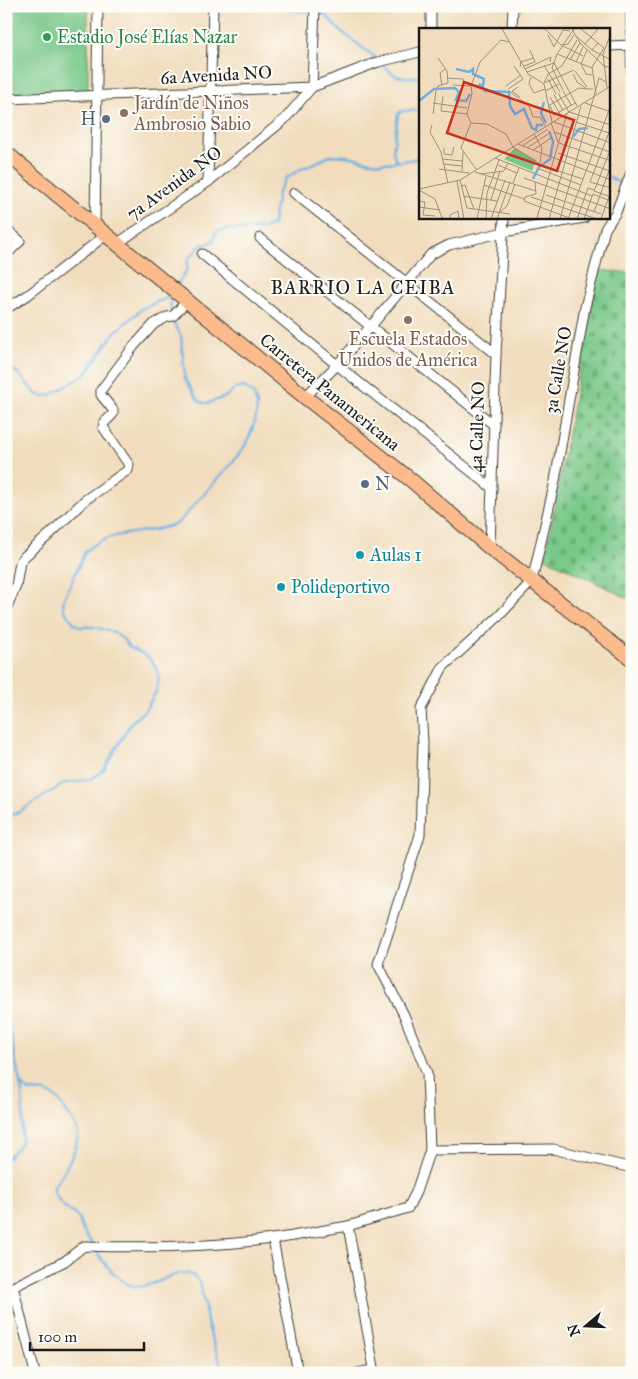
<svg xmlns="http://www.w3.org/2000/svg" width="638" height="1379" viewBox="0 0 638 1379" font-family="'IM FELL Great Primer',serif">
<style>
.cemetery{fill:url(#cemetery-stones);stroke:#4b7253}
.garden{fill:#7ac98a;stroke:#4b7253}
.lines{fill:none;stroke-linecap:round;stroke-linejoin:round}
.stream{stroke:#6eb0e3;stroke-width:2.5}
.minor-casing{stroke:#3c3934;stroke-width:11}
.trunk-casing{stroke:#3c3934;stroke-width:16}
.minor{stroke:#fff;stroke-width:9}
.trunk{stroke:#fbbb8c;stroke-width:14}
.leisure-dot{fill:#2e9e5b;stroke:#fdfcf7;stroke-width:2}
.education-dot{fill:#8d6e63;stroke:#fdfcf7;stroke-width:2}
.service-dot{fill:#5c6f8a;stroke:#fdfcf7;stroke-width:2}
.culture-dot{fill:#0f9aa8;stroke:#fdfcf7;stroke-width:2}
.labels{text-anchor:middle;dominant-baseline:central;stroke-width:4;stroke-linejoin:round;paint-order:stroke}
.leisure-label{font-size:18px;fill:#27864d;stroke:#fdfcf7;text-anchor:start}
.street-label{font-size:18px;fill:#1c1c1c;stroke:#fdfcf7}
.education-label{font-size:18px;fill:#785e54;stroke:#fdfcf7;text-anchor:start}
.service-label{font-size:18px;fill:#4e5e75;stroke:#fdfcf7;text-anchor:end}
.culture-label{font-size:18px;fill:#0d838f;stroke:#fdfcf7;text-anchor:start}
.neighbourhood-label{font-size:19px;letter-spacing:1px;fill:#1c1c1c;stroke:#fdfcf7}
.inset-river{fill:none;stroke:#6eb0e3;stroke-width:2.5}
.inset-road{fill:none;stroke:#9c907d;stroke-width:1}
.view{fill:#c8321e;fill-opacity:0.15;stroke:#c8321e;stroke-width:2.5}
.inset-edge{fill:none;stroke:#1c1c1c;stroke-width:2.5}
</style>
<defs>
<pattern id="cemetery-stones" width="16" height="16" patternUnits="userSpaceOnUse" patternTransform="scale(1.25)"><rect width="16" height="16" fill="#7ac98a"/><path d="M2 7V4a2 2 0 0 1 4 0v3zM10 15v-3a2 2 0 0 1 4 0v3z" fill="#69ac76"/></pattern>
</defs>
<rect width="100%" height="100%" fill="#fdfcf7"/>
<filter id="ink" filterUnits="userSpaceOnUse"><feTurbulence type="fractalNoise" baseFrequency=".02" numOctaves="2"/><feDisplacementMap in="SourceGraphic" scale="10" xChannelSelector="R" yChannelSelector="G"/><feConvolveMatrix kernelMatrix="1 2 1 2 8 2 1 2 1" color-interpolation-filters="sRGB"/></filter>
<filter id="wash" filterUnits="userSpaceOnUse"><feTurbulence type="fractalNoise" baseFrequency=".0096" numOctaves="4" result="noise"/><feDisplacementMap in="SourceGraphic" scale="20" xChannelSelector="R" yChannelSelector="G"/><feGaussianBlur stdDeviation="1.12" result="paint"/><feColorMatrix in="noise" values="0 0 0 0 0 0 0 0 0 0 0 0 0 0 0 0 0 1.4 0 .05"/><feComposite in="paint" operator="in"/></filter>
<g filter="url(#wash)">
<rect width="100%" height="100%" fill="#f1ddbd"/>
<path class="cemetery" d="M 598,270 L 632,273 L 632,600 L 545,558 Z"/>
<rect class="garden" x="6" y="6" width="82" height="87"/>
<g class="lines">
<g class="stream">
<path d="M 282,6 L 287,9 L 312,12"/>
<path d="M 317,12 L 326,15 L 337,28 L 377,59"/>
<path d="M 381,63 C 398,80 397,77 420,77"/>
<path d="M 396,161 L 393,151 L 398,114 L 402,111 L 420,110"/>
<path d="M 609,177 L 623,185"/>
<path d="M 176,287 L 187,269 L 188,258 L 194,254 L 197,249 L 202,245 L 210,243 L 213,241 L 216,232 C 232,225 262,234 273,224 L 278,193 L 285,179 L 299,170 L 330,156 C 351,153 363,163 381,163 C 394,163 408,160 420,158"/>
<path d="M 6,371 L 9,370 L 16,371 L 36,394 L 42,396 L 51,395 L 85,375 L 114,333 L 143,308 L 169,297"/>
<path d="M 6,817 L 19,812 L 65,783 L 88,780 L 96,776 L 104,769 L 131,723 L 146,709 L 156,692 L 159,679 L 156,667 L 148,657 L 129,647 L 124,640 L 114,632 L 94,627 L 80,627 L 75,624 L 64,610 L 63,601 L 85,552 C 107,528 150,536 178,523 L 232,463 L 247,443 L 252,430 L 256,417 L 257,404 L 253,393 L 244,387 L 234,389 L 225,397 L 209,403 L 203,403 L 198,400 L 185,379 L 181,336 L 172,320 L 170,297"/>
<path d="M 6,1013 L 22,1092 L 23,1114 L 21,1142 L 18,1147 L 6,1159"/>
<path d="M 20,1084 L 29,1091 L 46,1092 L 52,1095 L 58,1100 L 72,1120 L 77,1130 L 78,1137 L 74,1152 L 62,1175 L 54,1186 L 54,1192 L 62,1205 L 79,1218 L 82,1229 L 92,1244"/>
<path d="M 95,1249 C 103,1262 118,1282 133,1286 C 155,1291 183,1260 198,1280 C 202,1286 205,1312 207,1321 C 211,1339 218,1356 224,1373"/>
</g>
</g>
</g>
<g filter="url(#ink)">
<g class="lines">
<defs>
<g id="minor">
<path d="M 631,6 L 632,150"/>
<path d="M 431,29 L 431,6"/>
<path d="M 512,29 L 513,6"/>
<path d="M 609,46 L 632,45"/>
<path d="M 312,87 L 315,6"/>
<path d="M 6,99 L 312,87 L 378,62 L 420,52"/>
<path d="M 208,182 L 213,6"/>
<path d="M 294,193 L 496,354"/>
<path d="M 95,225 L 98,6"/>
<path d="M 6,229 L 20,241 L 6,255"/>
<path d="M 260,238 L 494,425"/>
<path d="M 118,243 L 208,182 L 285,119 L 312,87"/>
<path d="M 202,254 L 337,365 L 492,488"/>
<path d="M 6,309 L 28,295 L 106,235"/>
<path d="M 305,397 L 337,365 L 371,326 L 431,254 L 449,245 L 504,232 L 584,218"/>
<path d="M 490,548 L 496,354 L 504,218"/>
<path d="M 6,609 L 16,586 L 20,562 L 25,556 L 49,535 L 85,500 L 128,470 L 129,465 L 103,427 L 104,423 L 113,414 L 113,410 L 101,395 L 101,390 L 134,346 L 154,324 L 167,317 L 173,316 L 187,301"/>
<path d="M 430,1150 L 427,1073 L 404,1015 L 378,964 L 420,835 L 423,742 L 421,709 L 443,667 L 499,616 L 532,581 L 555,481 L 585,307 L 605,229 L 616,212 L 632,170"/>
<path d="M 273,1239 L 298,1373"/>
<path d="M 14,1290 L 35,1373"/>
<path d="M 6,1306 L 9,1301 L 13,1287 L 65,1261 L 84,1246 C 147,1248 210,1247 272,1239 C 298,1236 323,1230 348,1226"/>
<path d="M 357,1373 L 374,1370"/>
<path d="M 375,1373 L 348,1226 L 408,1208 L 416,1192 L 430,1150 L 553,1149 L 632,1168"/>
</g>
<path id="trunk" d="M 6,153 L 305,397 L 411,480 L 490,548 L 632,659"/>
</defs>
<use href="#minor" class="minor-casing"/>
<use href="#trunk" class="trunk-casing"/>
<use href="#minor" class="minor"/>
<use href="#trunk" class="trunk"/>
</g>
</g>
<circle class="leisure-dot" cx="47" cy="37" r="5"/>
<g class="education-dot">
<circle cx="124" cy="113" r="5"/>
<circle cx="408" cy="320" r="5"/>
</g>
<g class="service-dot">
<circle cx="106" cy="119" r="5"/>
<circle cx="365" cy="484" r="5"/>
</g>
<g class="culture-dot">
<circle cx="360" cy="555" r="5"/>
<circle cx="281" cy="587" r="5"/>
</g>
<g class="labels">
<g class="leisure-label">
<text x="57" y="37">Estadio José Elías Nazar</text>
</g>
<g class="street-label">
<text transform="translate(216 75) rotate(-3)">6a Avenida NO</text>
<text transform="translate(174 183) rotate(-36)">7a Avenida NO</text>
<text transform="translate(558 370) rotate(-80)">3a Calle NO</text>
<text transform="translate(330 392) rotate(39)">Carretera Panamericana</text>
<text transform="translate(477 427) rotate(-88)">4a Calle NO</text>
</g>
<g class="education-label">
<text x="134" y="103">Jardín de Niños<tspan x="134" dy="21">Ambrosio Sabio</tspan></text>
<text x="408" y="339" text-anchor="middle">Escuela Estados<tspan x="408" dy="21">Unidos de América</tspan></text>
</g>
<g class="service-label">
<text x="96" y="119">H</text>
<text x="375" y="484" text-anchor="start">N</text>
</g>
<g class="culture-label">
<text x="370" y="555">Aulas 1</text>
<text x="291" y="587">Polideportivo</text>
</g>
<g class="neighbourhood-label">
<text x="363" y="287">BARRIO LA CEIBA</text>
</g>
</g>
<g transform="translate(419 28)">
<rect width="191" height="191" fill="#f1ddbd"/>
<path d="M 96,120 L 117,132 L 113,143 L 85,131 Z" fill="#7ac98a"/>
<path class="inset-river" d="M 37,41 L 50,44 L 54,41 L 54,46 L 65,51 L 64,58 L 60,56 L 66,63 L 90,64 L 91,78 L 96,86 L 105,81 L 113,100 L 117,102 L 118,97 L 124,97M 0,73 L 15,61 L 36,60 L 40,64 L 37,72 L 47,73 L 51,66M 125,74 L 122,85 L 127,95M 154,109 L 160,101 L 169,100M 114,151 L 120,139 L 131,131 L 134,114 L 130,103"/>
<path class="inset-road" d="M 83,1 L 109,46 L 125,56 L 133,94M 126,1 L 142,17 L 164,28M 153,1 L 161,15 L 185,38 L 192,40M 162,1 L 185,20M 129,7 L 135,19 L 144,2 L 151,3M 158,9 L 173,22 L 179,15M 166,16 L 179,1M 143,17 L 149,16 L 155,7M 168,22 L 162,36 L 167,46 L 173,47M 173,22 L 192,32M 138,26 L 173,40M 151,32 L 161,15M 157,34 L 164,19M 125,37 L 141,64M 105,38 L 116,34 L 111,22M 101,39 L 102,34 L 115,30M 106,41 L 132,29 L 131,34M 156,43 L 168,59M 108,44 L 135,35 L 158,78M 154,46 L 158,54 L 168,61 L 174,61M 112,49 L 110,56 L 115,65 L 126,61M 28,50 L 44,51 L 44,54M 129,51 L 137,66M 44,53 L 52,58 L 53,65 L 48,86M 125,55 L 129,46 L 143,38 L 158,12M 125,55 L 155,42M 23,57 L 21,45 L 26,41M 34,57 L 52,58 L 61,34 L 82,12 L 90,14M 87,58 L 102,47M 99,59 L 93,63 L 101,69M 188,60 L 184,26 L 192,5M 89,61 L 104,51 L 95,38M 144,62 L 133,40 L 138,26 L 155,1M 90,63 L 110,78 L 114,89 L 121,89 L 126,98M 126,63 L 140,56M 144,63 L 152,77M 139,65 L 150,84 L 192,97M 177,66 L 173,39 L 185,20M 135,67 L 144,82M 24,68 L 22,83 L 48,86 L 52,95 L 42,120 L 57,141M 131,69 L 141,86M 14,75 L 48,80M 166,75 L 192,84M 129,78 L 160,60 L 168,61M 131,78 L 135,87 L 156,75M 14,86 L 17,62 L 19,58 L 29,55 L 28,43 L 19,30M 135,94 L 192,115M 157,94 L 190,105M 52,95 L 68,96 L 87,106 L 94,119 L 124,138 L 164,151M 132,95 L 139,114M 13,97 L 11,104 L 22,124 L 29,155M 192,99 L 171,154 L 192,160M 135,104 L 191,124M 115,106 L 123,120 L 121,135M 140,115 L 192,133M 99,116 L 192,152M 103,118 L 129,101M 25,120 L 25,126 L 33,127 L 35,119M 108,120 L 129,106M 192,120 L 175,163 L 192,169M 114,122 L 132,110M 139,125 L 191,143M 76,130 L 173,168M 23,131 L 43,133M 24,136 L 43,138M 79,137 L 98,145M 118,140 L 162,157M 20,141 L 50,145M 43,143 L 44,124M 56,144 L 117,163M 62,146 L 85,143 L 89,135M 105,150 L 192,181M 41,152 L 48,180 L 91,186M 38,153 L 45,191M 116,154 L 117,166 L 106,169 L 105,173 L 153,191M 94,155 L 100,140M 65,157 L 105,171M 43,158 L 46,157 L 55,181M 0,161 L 41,152 L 192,58M 0,162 L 16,171 L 23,190 L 31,191M 127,167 L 182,186M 44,168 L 78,173M 112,169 L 178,191M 72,172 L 81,143M 0,173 L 6,174 L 4,187 L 16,188M 0,179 L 21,182M 175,184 L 192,137M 80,185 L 88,178 L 96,156M 118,190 L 148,85M 31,191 L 31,187 L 39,183 L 40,191M 58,191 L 67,148M 67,191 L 68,165 L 80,132M 72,191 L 86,152M 78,191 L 91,154M 130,191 L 162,78M 141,191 L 180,50 L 187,54M 149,191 L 192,77M 158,191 L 169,160 L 175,162M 165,191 L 174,166 L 192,173M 182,191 L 192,163"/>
<path class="view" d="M 45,54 L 155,92 L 138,143 L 28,105 Z"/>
<rect width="191" height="191" class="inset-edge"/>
</g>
<rect width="638" height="1379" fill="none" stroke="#fdfcf7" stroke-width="25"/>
<g transform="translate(586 1326) rotate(251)" stroke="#fdfcf7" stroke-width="4" paint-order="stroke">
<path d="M0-4L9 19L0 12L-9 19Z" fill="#1c1c1c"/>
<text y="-8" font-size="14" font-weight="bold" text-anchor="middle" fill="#1c1c1c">N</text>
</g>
<path d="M30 1342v8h114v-8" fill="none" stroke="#1c1c1c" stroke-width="2.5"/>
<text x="38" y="1342" font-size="15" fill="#1c1c1c" stroke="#fdfcf7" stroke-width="4" paint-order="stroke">100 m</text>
</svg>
